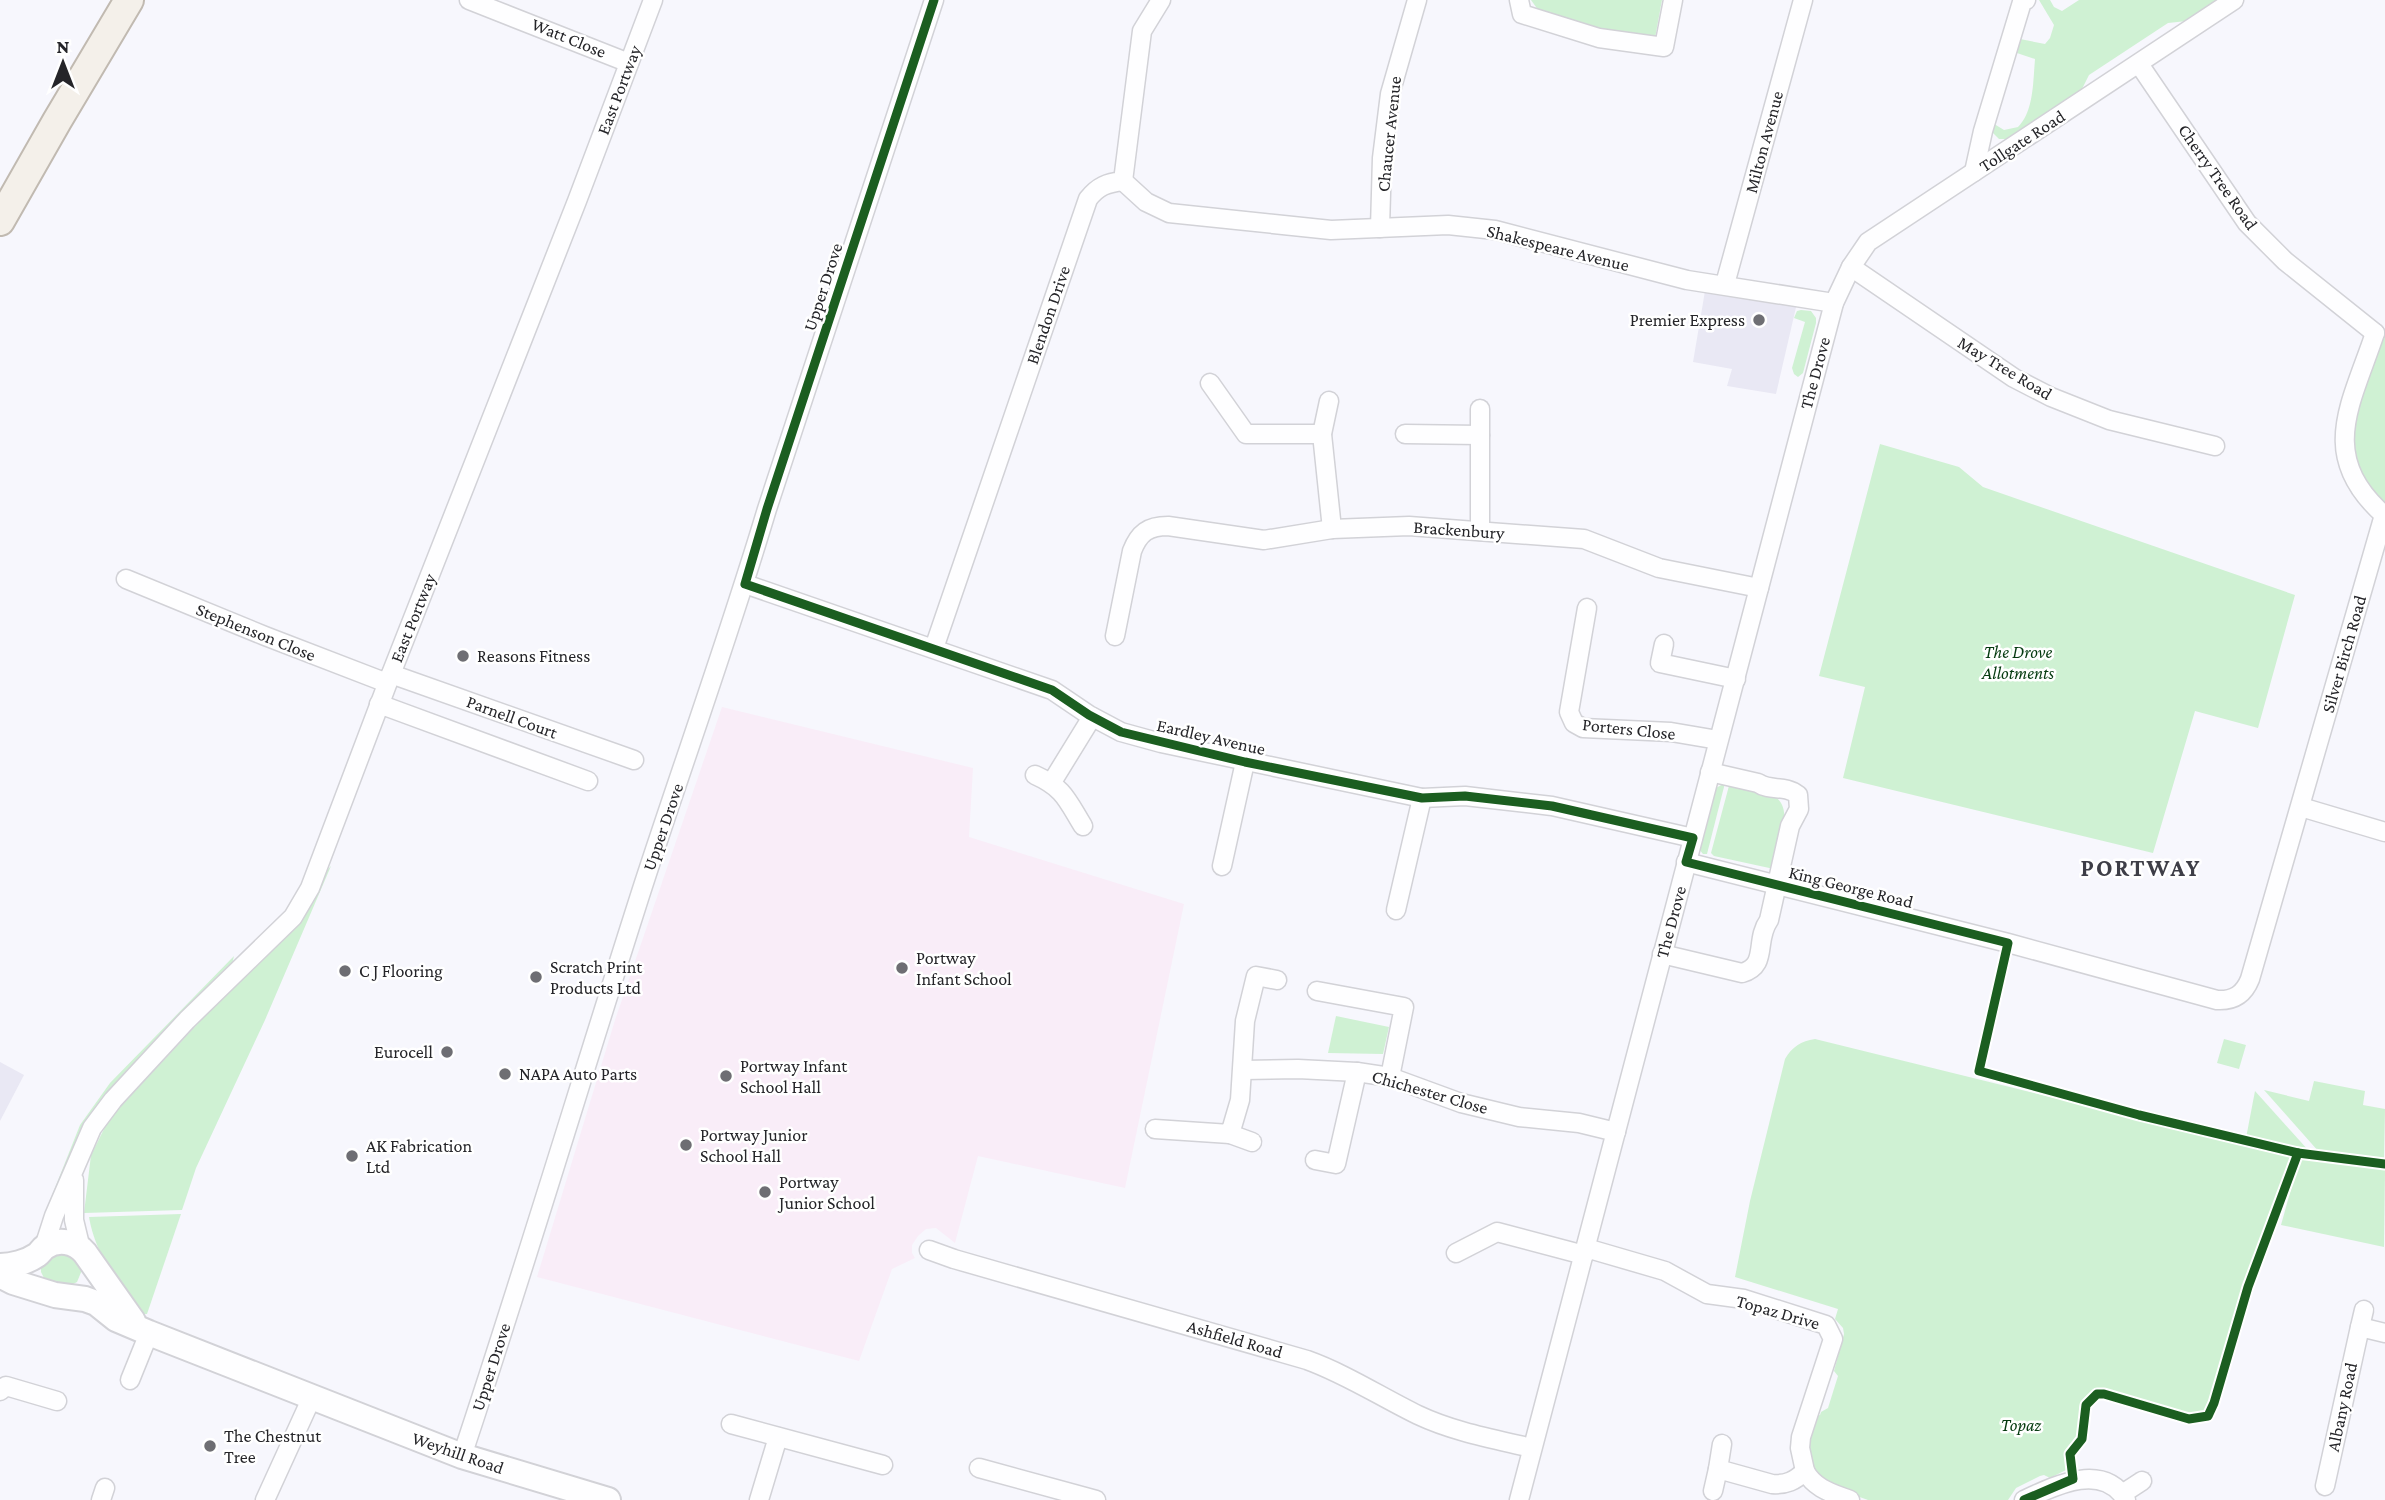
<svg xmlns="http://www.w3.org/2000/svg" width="2385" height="1500" viewBox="0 0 2385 1500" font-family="'Crimson Pro',serif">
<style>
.commercial{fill:#e9e8f4}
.education{fill:#f9edf8}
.green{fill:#cff1d3}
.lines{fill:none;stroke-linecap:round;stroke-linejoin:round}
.minor-casing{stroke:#d2d2d7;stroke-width:21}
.secondary-casing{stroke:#d2d2d7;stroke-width:28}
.primary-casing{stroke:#c1bab1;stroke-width:32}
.minor{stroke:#fefeff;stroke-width:18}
.secondary{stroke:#fefeff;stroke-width:24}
.primary{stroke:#f4f0ea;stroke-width:28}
.cycleway-casing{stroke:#fff;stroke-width:13}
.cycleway{stroke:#1b5e20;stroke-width:9}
.poi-dot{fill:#6e6e73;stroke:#fff;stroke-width:2.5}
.labels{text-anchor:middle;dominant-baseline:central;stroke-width:5;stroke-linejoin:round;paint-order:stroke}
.street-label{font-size:18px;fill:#252529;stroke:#fff}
.poi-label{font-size:18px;fill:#252529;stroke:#fff;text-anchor:start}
.park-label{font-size:18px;font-style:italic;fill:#043a0f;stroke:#fff}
.district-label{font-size:24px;font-weight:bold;letter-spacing:2px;fill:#3e3e47;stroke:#fff}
</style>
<rect width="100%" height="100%" fill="#f7f7fd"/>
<g class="commercial">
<path d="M 1705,291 L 1797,303 L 1776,394 L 1727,386 L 1732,369 L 1693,362 Z"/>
<path d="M 0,1062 L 24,1075 L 0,1121 Z"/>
</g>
<path class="education" d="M 722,707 L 973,768 L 969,837 L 1184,904 L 1125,1188 L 978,1156 L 955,1243 L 936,1228 L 926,1229 L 918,1236 L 912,1245 L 912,1253 L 915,1258 L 892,1269 L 859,1361 L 537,1277 L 615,1020 Z"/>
<g class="green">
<path d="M 1531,0 L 1662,0 L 1655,38 L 1597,28 L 1541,14 Z"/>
<path d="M 2039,0 L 2050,0 L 2054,7 L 2062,11 L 2079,0 L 2220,0 L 2187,21 L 2168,23 L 2089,75 L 2080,93 L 2010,139 L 1999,139 L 1991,131 L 1991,122 L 2004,130 L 2018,127 C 2034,111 2033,81 2035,59 L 2011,51 L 2015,38 L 2045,44 L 2050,38 L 2054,25 Z"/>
<path d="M 1801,310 L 1811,311 L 1816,318 L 1816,323 L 1803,373 L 1798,377 L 1794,374 L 1792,368 L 1805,322 L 1794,318 L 1797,311 Z"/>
<path d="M 2385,334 L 2385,503 C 2370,490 2356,472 2352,453 C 2346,423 2370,370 2380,341 Z"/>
<path d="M 1880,444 L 1959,467 L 1983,487 L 2295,595 L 2258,728 L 2195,711 L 2153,853 L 1843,778 L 1865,687 L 1819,676 Z"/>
<path d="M 1730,782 C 1744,787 1760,789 1773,796 C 1796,806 1778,850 1774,869 L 1714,856 L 1711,853 Z"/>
<path d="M 1725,783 L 1707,854 L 1703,854 L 1699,849 L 1714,789 Z"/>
<path d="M 331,866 L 265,1020 L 196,1168 L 182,1210 L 84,1213 L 91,1155 L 109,1119 L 203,1018 L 290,931 L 325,872 Z"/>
<path d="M 234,956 L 232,964 L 124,1073 L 91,1113 L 73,1150 L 50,1208 L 47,1208 L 80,1125 L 110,1083 Z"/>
<path d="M 1336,1016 L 1389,1027 L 1383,1054 L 1328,1053 Z"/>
<path d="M 1815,1039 L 2294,1157 L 2246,1279 L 2214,1393 L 2206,1410 C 2182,1422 2131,1399 2106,1390 C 2093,1389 2079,1397 2079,1411 C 2079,1417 2082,1423 2081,1428 C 2081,1439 2072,1443 2067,1451 L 2066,1470 L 2050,1478 L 2044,1475 L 2040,1476 L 2016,1488 L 2008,1500 L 1868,1500 L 1826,1485 L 1811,1469 L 1805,1448 L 1815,1416 L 1820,1415 L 1821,1412 L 1828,1408 L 1838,1376 L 1834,1371 L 1844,1334 L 1843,1328 L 1835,1319 L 1838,1309 L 1735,1277 L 1750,1201 L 1785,1059 C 1792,1047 1801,1041 1815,1039 Z"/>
<path d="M 2224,1039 L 2246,1045 L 2239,1069 L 2217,1063 Z"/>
<path d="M 2314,1081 L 2365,1091 L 2363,1105 L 2385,1109 L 2384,1160 L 2319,1152 L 2264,1090 L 2309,1101 Z"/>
<path d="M 2255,1091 L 2309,1151 L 2246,1138 Z"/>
<path d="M 2300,1157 L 2385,1169 L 2384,1247 L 2281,1225 Z"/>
<path d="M 181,1214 L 147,1314 L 143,1314 C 118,1287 95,1253 89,1217 Z"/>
<path d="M 65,1247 L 82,1270 L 77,1282 L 65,1288 L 45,1280 L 41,1272 L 41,1263 Z"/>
</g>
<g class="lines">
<defs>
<g id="minor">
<path d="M 469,0 L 629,63"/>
<path d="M 1519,0 L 1522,14 L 1599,38 L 1664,47 L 1673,0"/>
<path d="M 2139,64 L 2247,223 L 2285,261 L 2375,333"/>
<path d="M 1974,172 L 1983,131 L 2022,2 L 2026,0"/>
<path d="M 1123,181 L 1146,202 L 1169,213 L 1331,230 L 1448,225 L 1495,230 L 1687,280 L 1834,303"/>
<path d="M 1380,228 L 1382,158 L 1390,94 L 1417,0"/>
<path d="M 1851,267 L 2014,378 L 2051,397 L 2109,420 L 2215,446"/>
<path d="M 1725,284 L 1803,0"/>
<path d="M 1210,383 L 1246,434 L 1322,434"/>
<path d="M 1329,401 L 1322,434 L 1332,529"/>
<path d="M 1480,409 L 1480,531"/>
<path d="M 1405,434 L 1480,435"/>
<path d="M 126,579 L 265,636 L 387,683"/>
<path d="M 745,584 L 1052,690 L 1089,715 L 1121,732 L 1161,743 L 1422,798 L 1465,796 L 1552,806 L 1693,838"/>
<path d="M 1587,608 L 1569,712 L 1574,723 L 1583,728 L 1671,732 L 1718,740"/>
<path d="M 1115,636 L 1132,551 C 1139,533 1148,526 1168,526 L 1264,540 L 1332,529 L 1409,526 L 1584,539 L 1659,568 L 1759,588"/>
<path d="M 1664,644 L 1660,663 L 1736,679"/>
<path d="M 934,648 L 1088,199 C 1098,186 1107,183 1123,181 L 1142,31 L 1161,0"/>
<path d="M 391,674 L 634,760"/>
<path d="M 379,704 L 588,781"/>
<path d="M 1035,775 C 1064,788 1067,800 1083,826"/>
<path d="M 1052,782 L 1092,717"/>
<path d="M 2301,807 L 2385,832"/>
<path d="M 1686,862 L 2008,943 L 2217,1000 C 2234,1001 2244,994 2250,979 L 2384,515 C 2317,455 2351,405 2375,333"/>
<path d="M 1222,866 L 1245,762"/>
<path d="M 1396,910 L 1422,798"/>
<path d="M 1662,954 L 1742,973 C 1769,965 1754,941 1769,920 L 1790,826 L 1799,809 L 1798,795 C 1784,784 1771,792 1758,783 L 1710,772"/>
<path d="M 1317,991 L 1404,1007 L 1390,1077"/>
<path d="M 1243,1070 L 1298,1069 L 1357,1072 L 1390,1077 L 1461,1103 L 1519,1117 L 1579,1123 L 1616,1132"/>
<path d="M 1155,1129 L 1230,1134 L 1240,1100 L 1245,1021 L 1256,976 L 1277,980"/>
<path d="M 1230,1134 L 1252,1142"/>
<path d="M 1315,1160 L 1336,1164 L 1357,1072"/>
<path d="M 74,1180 L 74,1220 L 81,1249"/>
<path d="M 44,1247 L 54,1216 L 92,1128 L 113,1100 L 187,1020 L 293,917 L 310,888 L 391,674 L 577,201 L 653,0"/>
<path d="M 1586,1248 L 1665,1271 L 1707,1294 L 1744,1299 L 1826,1325 L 1833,1339 L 1801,1437 L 1800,1448 L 1805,1471"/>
<path d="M 929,1250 L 954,1259 L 1307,1360 C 1346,1374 1381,1397 1418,1415 C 1454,1432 1494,1439 1532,1448"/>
<path d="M 1456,1253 L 1497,1232 L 1584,1255"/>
<path d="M 2360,1327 L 2364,1310"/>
<path d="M 130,1380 L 149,1333"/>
<path d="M 0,1391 L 6,1386 L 57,1401"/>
<path d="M 731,1424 L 883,1465"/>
<path d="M 1722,1444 L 1718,1469 L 1772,1484 C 1786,1485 1795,1481 1805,1471 C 1815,1489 1832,1493 1850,1500"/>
<path d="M 462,1456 C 525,1267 582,1076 643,886 C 684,760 729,636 767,509 L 934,0"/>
<path d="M 979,1468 L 1096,1500"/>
<path d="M 2325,1486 L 2360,1327 L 2385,1333"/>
<path d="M 1713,1491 L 1718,1469"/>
<path d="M 2122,1494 L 2142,1481"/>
<path d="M 101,1500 L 105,1488"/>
<path d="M 265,1500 L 312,1397"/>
<path d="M 759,1500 L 778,1437"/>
<path d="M 1519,1500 L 1834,303 L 1851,267 L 1868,242 L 2234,0"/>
<path d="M 2024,1500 C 2054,1486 2103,1461 2126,1500"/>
</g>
<g id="secondary">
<path d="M 0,1266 C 12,1266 27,1262 37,1255 C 40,1253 42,1249 45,1247 C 58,1238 75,1241 85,1253 L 133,1321"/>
<path d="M 0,1275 L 13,1282 L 55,1295 L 85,1299 L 96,1303 L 116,1319 L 149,1333 L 462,1456 L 608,1500"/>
</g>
<path id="primary" d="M 0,221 L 57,121 L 129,0"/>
</defs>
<use href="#minor" class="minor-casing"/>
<use href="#secondary" class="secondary-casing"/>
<use href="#primary" class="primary-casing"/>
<use href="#minor" class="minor"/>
<use href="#secondary" class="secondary"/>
<use href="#primary" class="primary"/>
<defs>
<g id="cycleway">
<path d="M 934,0 L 767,509 L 745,584 L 1052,690 L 1089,715 L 1121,732 L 1245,762 L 1422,798 L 1465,796 L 1552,806 L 1693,838 L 1686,862 L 2008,943 L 1979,1071 L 2139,1115 L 2298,1153"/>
<path d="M 2024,1500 L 2073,1479 L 2070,1454 L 2082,1439 L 2086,1405 L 2097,1394 L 2104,1394 L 2189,1419 L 2208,1416 L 2214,1403 L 2248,1287 L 2298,1153 L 2385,1164"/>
</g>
</defs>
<use href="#cycleway" class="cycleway-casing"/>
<use href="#cycleway" class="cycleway"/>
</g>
<g class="poi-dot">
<circle cx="1759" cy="320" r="7"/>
<circle cx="463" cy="656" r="7"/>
<circle cx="902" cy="968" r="7"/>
<circle cx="345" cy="971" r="7"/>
<circle cx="536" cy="977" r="7"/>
<circle cx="447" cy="1052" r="7"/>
<circle cx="505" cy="1074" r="7"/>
<circle cx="726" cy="1076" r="7"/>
<circle cx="686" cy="1145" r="7"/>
<circle cx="352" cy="1156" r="7"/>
<circle cx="765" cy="1192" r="7"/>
<circle cx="210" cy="1446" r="7"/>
</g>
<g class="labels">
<g class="street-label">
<text transform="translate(569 38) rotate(22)">Watt Close</text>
<text transform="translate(619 90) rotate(-69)">East Portway</text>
<text transform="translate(1389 134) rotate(-84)">Chaucer Avenue</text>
<text transform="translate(2022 141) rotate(-33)">Tollgate Road</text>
<text transform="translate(1764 142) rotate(-75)">Milton Avenue</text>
<text transform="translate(2218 177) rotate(55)">Cherry Tree Road</text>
<text transform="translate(1558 248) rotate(14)">Shakespeare Avenue</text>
<text transform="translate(823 287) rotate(-72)">Upper Drove</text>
<text transform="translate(1048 315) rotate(-71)">Blendon Drive</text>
<text transform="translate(2005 368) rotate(31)">May Tree Road</text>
<text transform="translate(1815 373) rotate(-75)">The Drove</text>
<text transform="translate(1459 530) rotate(4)">Brackenbury</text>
<text transform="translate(413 618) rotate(-68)">East Portway</text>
<text transform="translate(256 632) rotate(22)">Stephenson Close</text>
<text transform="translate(2344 654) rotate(-74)">Silver Birch Road</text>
<text transform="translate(512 717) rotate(20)">Parnell Court</text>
<text transform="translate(1629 729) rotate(6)">Porters Close</text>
<text transform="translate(1211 737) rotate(13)">Eardley Avenue</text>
<text transform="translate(663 827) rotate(-71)">Upper Drove</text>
<text transform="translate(1851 887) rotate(14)">King George Road</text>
<text transform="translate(1671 922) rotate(-75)">The Drove</text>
<text transform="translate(1430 1092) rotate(16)">Chichester Close</text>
<text transform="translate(1778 1312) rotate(16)">Topaz Drive</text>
<text transform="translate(1235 1339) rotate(16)">Ashfield Road</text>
<text transform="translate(491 1367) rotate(-72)">Upper Drove</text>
<text transform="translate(2342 1407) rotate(-78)">Albany Road</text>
<text transform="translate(458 1453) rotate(19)">Weyhill Road</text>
</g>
<g class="poi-label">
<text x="1745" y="320" text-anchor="end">Premier Express</text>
<text x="477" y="656">Reasons Fitness</text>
<text x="916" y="958">Portway<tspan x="916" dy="21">Infant School</tspan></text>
<text x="550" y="967">Scratch Print<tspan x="550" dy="21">Products Ltd</tspan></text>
<text x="359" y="971">C J Flooring</text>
<text x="433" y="1052" text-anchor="end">Eurocell</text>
<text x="740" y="1066">Portway Infant<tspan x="740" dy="21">School Hall</tspan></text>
<text x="519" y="1074">NAPA Auto Parts</text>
<text x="700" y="1135">Portway Junior<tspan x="700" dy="21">School Hall</tspan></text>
<text x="366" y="1146">AK Fabrication<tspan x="366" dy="21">Ltd</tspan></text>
<text x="779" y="1182">Portway<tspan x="779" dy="21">Junior School</tspan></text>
<text x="224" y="1436">The Chestnut<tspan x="224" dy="21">Tree</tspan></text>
</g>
<g class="park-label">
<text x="2018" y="652">The Drove<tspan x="2018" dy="21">Allotments</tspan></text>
<text x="2021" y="1425">Topaz</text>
</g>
<g class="district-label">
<text x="2141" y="867">PORTWAY</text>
</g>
</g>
<g transform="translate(63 63)" stroke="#ffffff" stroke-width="5" paint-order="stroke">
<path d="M0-5L12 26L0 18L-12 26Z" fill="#252529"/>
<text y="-10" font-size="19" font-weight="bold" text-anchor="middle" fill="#252529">N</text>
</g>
</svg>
